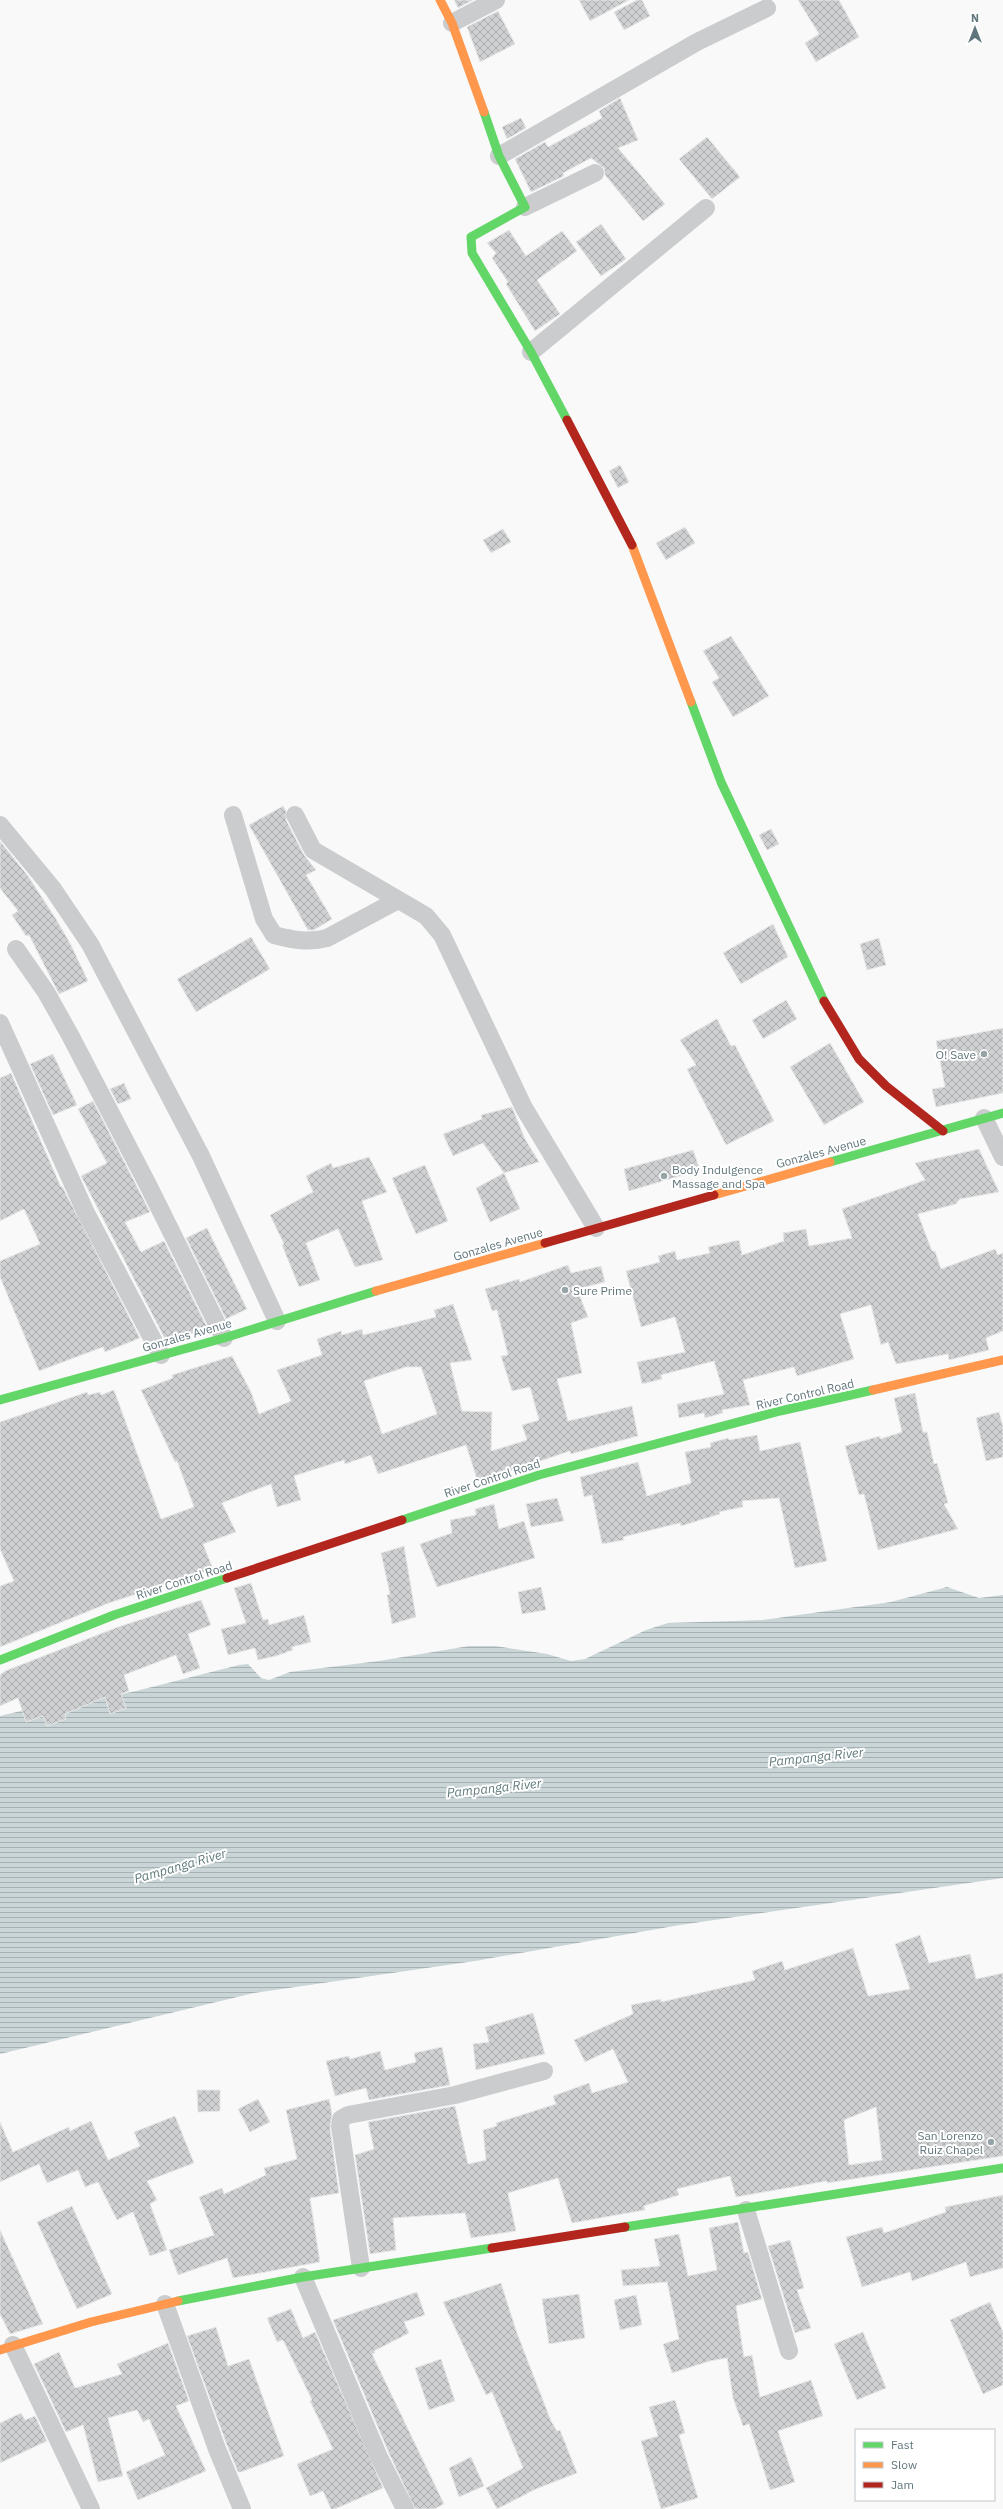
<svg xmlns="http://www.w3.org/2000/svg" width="1003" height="2509" viewBox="0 0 1003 2509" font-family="'IBM Plex Sans',sans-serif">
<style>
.water{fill:url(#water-rules)}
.building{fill:url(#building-cross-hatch);stroke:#e8e8e8;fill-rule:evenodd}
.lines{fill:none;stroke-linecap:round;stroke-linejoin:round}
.street{stroke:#cacccd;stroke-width:18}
.fast{stroke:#63d668;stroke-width:9}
.slow{stroke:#ff974d;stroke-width:9}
.jam{stroke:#b3261e;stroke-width:9}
.poi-dot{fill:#96a4a8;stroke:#fff;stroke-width:1.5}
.labels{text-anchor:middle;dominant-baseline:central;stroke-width:4;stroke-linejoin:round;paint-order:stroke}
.poi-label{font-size:12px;fill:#61767c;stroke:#fff;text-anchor:end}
.street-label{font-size:12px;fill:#61767c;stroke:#fff}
.water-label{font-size:13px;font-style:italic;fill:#607a7c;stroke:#fff}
</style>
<defs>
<pattern id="water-rules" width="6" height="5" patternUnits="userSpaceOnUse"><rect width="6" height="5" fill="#cad5d7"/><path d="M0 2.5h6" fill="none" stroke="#a7b1b3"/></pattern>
<pattern id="building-cross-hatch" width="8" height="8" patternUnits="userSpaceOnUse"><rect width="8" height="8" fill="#ced0d1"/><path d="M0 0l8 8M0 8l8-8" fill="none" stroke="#abadaf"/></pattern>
</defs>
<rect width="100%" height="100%" fill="#f9f9f9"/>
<path class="water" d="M 947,1587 L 979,1598 L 1003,1595 L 1003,1878 L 680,1925 L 475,1961 L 254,1993 L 0,2054 L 0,1716 L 50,1704 L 90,1701 L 136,1691 L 239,1665 L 248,1664 L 261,1678 L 269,1680 L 290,1672 L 379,1661 L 469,1646 L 495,1646 L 547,1654 L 571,1661 L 585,1659 L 646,1630 L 668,1623 L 763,1620 L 891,1602 Z"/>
<g class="building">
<path d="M 454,0 L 473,0 L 458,8 Z"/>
<path d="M 579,0 L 629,0 L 590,21 Z"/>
<path d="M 637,0 L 642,0 L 650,16 L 624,30 L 614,12 Z"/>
<path d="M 798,0 L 839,0 L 859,37 L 816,62 L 805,43 L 819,34 Z"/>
<path d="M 498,11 L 515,44 L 480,62 L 467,27 Z"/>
<path d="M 620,98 L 638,140 L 618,148 L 665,204 L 643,221 L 605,175 L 604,168 L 591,158 L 563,173 L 564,176 L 531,192 L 515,159 L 545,142 L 548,147 L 602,118 L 599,111 Z"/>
<path d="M 521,118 L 526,128 L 507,139 L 502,127 Z"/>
<path d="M 707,137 L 740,177 L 712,199 L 679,159 Z"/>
<path d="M 601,224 L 626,259 L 601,276 L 576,242 Z"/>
<path d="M 509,230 L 526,256 L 562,231 L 577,251 L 537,280 L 560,314 L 535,331 L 506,284 L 508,282 L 492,258 L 496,253 L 487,243 Z"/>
<path d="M 620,465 L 629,482 L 618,488 L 609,471 Z"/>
<path d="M 685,527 L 695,543 L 666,560 L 656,543 Z"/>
<path d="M 503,529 L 511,542 L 491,553 L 483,540 Z"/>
<path d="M 731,636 L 769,696 L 733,717 L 712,682 L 719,678 L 703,651 Z"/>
<path d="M 283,806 L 286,811 L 286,820 L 304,855 L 316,870 L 306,875 L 332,919 L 314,930 L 308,930 L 249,825 Z"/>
<path d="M 771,829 L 779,844 L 767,850 L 759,835 Z"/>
<path d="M 0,841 L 28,876 L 56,919 L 71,945 L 88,981 L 59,994 L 29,935 L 26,936 L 12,915 L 18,911 L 0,888 Z"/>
<path d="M 773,924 L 788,957 L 741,984 L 723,953 Z"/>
<path d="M 251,937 L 270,969 L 196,1012 L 177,979 Z"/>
<path d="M 879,938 L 886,965 L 867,970 L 860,944 Z"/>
<path d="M 786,1000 L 797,1019 L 763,1039 L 752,1020 Z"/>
<path d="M 717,1019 L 731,1046 L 735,1045 L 774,1121 L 726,1145 L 687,1069 L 696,1065 L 680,1040 Z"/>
<path d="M 1003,1028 L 1003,1093 L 936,1107 L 932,1089 L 945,1087 L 936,1041 Z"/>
<path d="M 830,1043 L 864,1102 L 824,1125 L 790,1067 Z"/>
<path d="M 53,1054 L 77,1105 L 53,1115 L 30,1064 Z"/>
<path d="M 11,1073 L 61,1187 L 62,1186 L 140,1338 L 105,1352 L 103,1347 L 39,1371 L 0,1277 L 0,1261 L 40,1244 L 24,1209 L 0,1221 L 0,1078 Z"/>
<path d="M 124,1083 L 131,1099 L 118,1104 L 110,1089 Z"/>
<path d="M 93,1101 L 150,1212 L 125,1222 L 141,1252 L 164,1241 L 207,1327 L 191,1334 L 190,1332 L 166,1341 L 81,1176 L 107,1163 L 78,1109 Z"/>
<path d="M 512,1107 L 525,1139 L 539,1162 L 504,1173 L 483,1143 L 453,1156 L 443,1134 L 482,1119 L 481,1115 Z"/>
<path d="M 979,1149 L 999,1192 L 960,1199 L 956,1204 L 918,1214 L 932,1251 L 935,1251 L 941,1269 L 995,1249 L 998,1255 L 1003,1253 L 1003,1331 L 986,1338 L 989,1350 L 949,1360 L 948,1354 L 896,1364 L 888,1342 L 881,1345 L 871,1305 L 840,1314 L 854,1359 L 797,1376 L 794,1367 L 743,1380 L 750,1405 L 722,1410 L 723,1413 L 705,1418 L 704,1413 L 679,1418 L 677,1404 L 724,1394 L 714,1361 L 661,1375 L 662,1379 L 642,1384 L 637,1362 L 685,1352 L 675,1317 L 641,1327 L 626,1271 L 660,1262 L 658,1256 L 675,1251 L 677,1260 L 710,1253 L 708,1247 L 739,1240 L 742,1255 L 784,1241 L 783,1233 L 806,1229 L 809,1246 L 852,1238 L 842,1209 L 925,1180 L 915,1163 Z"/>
<path d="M 693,1150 L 700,1170 L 629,1191 L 624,1169 Z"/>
<path d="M 369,1157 L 387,1192 L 362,1201 L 383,1260 L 355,1267 L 338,1229 L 306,1243 L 320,1280 L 299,1287 L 282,1245 L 284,1244 L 270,1215 L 313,1192 L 306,1176 L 331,1163 L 333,1168 Z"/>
<path d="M 425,1165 L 448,1221 L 416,1234 L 392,1178 Z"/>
<path d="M 504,1173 L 520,1209 L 490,1222 L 476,1188 Z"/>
<path d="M 207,1228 L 247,1309 L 226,1319 L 186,1238 Z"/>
<path d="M 568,1265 L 571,1273 L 601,1266 L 605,1282 L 577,1289 L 588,1317 L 571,1323 L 582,1373 L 557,1379 L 568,1421 L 632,1406 L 638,1436 L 571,1454 L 570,1451 L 478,1482 L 466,1445 L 378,1474 L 371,1455 L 345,1464 L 344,1460 L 294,1476 L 301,1500 L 277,1507 L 271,1484 L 222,1503 L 236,1532 L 203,1544 L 213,1569 L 109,1603 L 0,1647 L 0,1586 L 14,1581 L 0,1549 L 0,1422 L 87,1392 L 88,1395 L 100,1392 L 101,1395 L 114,1390 L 161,1519 L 194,1507 L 177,1461 L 175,1462 L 141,1390 L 173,1378 L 172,1375 L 232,1356 L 251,1392 L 259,1414 L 291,1401 L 277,1370 L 322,1355 L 317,1339 L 341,1331 L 342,1335 L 362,1329 L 363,1335 L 436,1317 L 434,1310 L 453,1304 L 472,1360 L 450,1363 L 462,1411 L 492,1412 L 491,1451 L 527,1440 L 522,1425 L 539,1420 L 530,1387 L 512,1391 L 501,1356 L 508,1355 L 497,1310 L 492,1311 L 485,1289 L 519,1279 L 520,1282 ZM 406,1367 L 421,1367 L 437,1414 L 382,1434 L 364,1381 Z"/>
<path d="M 915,1393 L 923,1432 L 927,1432 L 934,1464 L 937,1463 L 948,1503 L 944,1504 L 958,1529 L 878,1550 L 864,1494 L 859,1495 L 845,1446 L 880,1436 L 880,1439 L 902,1432 L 894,1398 Z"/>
<path d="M 999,1412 L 1003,1427 L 1003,1457 L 986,1461 L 976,1418 Z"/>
<path d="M 757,1435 L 760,1451 L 800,1442 L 827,1561 L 795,1568 L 779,1498 L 742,1501 L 743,1507 L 719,1512 L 720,1514 L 681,1526 L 680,1523 L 623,1537 L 624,1540 L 602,1544 L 592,1495 L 584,1497 L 580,1477 L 638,1462 L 647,1496 L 691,1483 L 685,1452 L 711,1447 L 710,1443 L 728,1438 L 729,1440 Z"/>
<path d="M 557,1498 L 564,1521 L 531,1527 L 526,1504 Z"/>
<path d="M 494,1504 L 499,1529 L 524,1521 L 535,1558 L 437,1587 L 420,1544 L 452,1533 L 450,1520 L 476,1515 L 475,1509 Z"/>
<path d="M 404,1546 L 416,1617 L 392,1624 L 387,1595 L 390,1594 L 381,1553 Z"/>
<path d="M 251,1583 L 263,1620 L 268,1619 L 269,1625 L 304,1615 L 311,1642 L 292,1647 L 293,1650 L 276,1656 L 258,1660 L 255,1648 L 228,1655 L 221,1629 L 246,1623 L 234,1588 Z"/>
<path d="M 541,1587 L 546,1610 L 522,1614 L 518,1592 Z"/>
<path d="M 201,1600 L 211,1625 L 188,1634 L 200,1668 L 183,1674 L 176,1655 L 124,1675 L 129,1691 L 121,1694 L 126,1708 L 110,1714 L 105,1697 L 65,1714 L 66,1719 L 47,1726 L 43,1716 L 26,1722 L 18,1698 L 0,1706 L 0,1675 L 5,1671 L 118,1627 Z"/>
<path d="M 920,1935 L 929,1963 L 970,1954 L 976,1979 L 1003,1973 L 1003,2156 L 827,2183 L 827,2181 L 736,2197 L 730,2176 L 677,2189 L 679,2195 L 644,2206 L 645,2210 L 572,2223 L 558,2178 L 508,2193 L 516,2231 L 471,2238 L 465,2213 L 393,2218 L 396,2250 L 370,2254 L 355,2155 L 374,2149 L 368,2122 L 455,2106 L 468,2164 L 486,2160 L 483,2130 L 497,2126 L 496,2123 L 556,2104 L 553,2096 L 589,2083 L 592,2093 L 628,2082 L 613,2049 L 585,2062 L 574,2040 L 633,2014 L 631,2005 L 661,1999 L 661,2002 L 755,1980 L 752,1971 L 782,1961 L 785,1970 L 853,1948 L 868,1996 L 910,1989 L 895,1944 ZM 876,2107 L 882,2160 L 849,2165 L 844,2120 Z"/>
<path d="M 533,2013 L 545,2054 L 476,2070 L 473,2044 L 489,2042 L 485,2027 Z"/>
<path d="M 442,2047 L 450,2085 L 369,2100 L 366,2088 L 335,2096 L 326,2061 L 349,2056 L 350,2059 L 380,2051 L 385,2070 L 416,2062 L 414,2053 Z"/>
<path d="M 197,2090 L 220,2090 L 220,2111 L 198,2112 Z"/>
<path d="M 258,2099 L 270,2122 L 250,2132 L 238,2109 Z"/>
<path d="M 329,2099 L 332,2113 L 330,2128 L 339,2193 L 310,2198 L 320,2262 L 233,2278 L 227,2258 L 178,2275 L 169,2250 L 214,2235 L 199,2197 L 222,2188 L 224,2194 L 266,2175 L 264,2168 L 297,2159 L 286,2110 Z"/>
<path d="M 175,2116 L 194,2163 L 147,2181 L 157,2200 L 150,2204 L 167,2250 L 150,2256 L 133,2212 L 117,2220 L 98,2182 L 85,2187 L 78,2170 L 47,2183 L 39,2164 L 0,2182 L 0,2122 L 13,2152 L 69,2127 L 70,2131 L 91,2121 L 108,2160 L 140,2146 L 134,2132 Z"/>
<path d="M 1003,2195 L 1003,2268 L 970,2277 L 966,2262 L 912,2281 L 910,2272 L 862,2287 L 846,2237 L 882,2227 L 884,2233 L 946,2212 L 945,2207 Z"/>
<path d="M 72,2206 L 112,2294 L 77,2309 L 37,2222 Z"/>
<path d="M 738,2222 L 744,2253 L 748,2252 L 762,2299 L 736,2306 L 744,2357 L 752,2355 L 760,2397 L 811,2380 L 823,2416 L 778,2431 L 795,2482 L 770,2490 L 749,2424 L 743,2426 L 733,2398 L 727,2358 L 710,2361 L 672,2373 L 663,2344 L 679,2339 L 667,2282 L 623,2286 L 621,2270 L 660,2266 L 654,2239 L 679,2234 L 688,2276 L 717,2270 L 709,2228 Z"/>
<path d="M 0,2230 L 43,2324 L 10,2334 L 0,2314 Z"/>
<path d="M 790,2240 L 804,2288 L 797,2290 L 811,2328 L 795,2333 L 768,2246 Z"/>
<path d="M 501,2283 L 517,2333 L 551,2421 L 557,2431 L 560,2430 L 577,2473 L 536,2489 L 497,2509 L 486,2488 L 523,2468 L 492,2392 L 486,2395 L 443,2302 Z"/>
<path d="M 417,2292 L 425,2315 L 404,2322 L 409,2333 L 374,2351 L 375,2353 L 372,2354 L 444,2504 L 434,2509 L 415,2509 L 388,2451 L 333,2320 Z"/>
<path d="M 579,2294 L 585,2338 L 549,2344 L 542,2299 Z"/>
<path d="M 636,2295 L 642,2325 L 620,2330 L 614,2300 Z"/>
<path d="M 990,2302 L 1003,2332 L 1003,2385 L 983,2394 L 950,2320 Z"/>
<path d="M 291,2309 L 303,2338 L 315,2332 L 383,2488 L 335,2509 L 331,2509 L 323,2491 L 310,2496 L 297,2464 L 333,2449 L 310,2401 L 312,2400 L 283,2340 L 277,2342 L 267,2318 Z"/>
<path d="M 216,2327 L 228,2366 L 249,2359 L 284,2456 L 241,2472 L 238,2472 L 227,2445 L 187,2336 Z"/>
<path d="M 863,2332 L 886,2388 L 857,2400 L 834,2344 Z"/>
<path d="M 168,2343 L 189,2401 L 176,2406 L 206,2471 L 138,2500 L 126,2472 L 165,2455 L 149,2419 L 143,2422 L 137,2410 L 108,2418 L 123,2476 L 98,2482 L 83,2425 L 66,2432 L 34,2364 L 59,2352 L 75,2388 L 122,2374 L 117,2364 Z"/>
<path d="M 441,2359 L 455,2401 L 429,2410 L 415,2368 Z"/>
<path d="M 675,2400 L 685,2433 L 679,2435 L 698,2498 L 661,2509 L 641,2441 L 658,2436 L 649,2407 Z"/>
<path d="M 21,2413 L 25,2420 L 35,2416 L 47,2441 L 0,2463 L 0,2423 Z"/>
<path d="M 471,2457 L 484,2486 L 459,2497 L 449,2468 Z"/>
</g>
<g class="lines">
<g class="street">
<path d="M 452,23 L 496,0"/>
<path d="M 499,156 L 697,42 L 767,8"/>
<path d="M 525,207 L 595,173"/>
<path d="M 531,352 L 706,208"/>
<path d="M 233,815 L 264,919 L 274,935 C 293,940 308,943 327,938 L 398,900"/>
<path d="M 295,815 L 313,850 L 426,916 L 442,935 L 524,1108 L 596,1228"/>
<path d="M 0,825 L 53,889 L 90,944 L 201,1156 L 277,1321"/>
<path d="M 16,949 L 46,992 L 70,1035 L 149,1187 L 224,1338"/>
<path d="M 0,1023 L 86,1213 L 161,1355"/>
<path d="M 984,1118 L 1003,1157"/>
<path d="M 746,2210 L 789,2351"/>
<path d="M 361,2268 L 340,2126 L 341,2119 L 348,2115 L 455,2095 L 544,2071"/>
<path d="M 303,2277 L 378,2455 L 405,2509"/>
<path d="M 165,2304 L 217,2449 L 242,2509"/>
<path d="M 13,2345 L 91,2509"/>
</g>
<g class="fast">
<path d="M 484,112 L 499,156 L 525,207 L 471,237 L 472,253 L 531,352 L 567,420"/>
<path d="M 691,702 L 721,782 L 824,1001"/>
<path d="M 830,1162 L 1003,1113"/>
<path d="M 0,1400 L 224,1338 L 376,1291"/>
<path d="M 402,1520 L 539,1475 L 780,1411 L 873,1390"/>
<path d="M 0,1660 L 114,1615 L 227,1578"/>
<path d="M 625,2227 L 1003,2168"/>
<path d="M 178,2301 L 303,2277 L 492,2248"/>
</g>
<g class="slow">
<path d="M 440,0 L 452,23 L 484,112"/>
<path d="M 632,545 L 691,702"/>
<path d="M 714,1195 L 830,1162"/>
<path d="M 376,1291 L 545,1243"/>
<path d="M 873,1390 L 1003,1360"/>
<path d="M 0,2350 L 91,2322 L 178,2301"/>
</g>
<g class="jam">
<path d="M 567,420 L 632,545"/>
<path d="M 824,1001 L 859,1059 L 886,1086 L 943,1131"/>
<path d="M 545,1243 L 714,1195"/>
<path d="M 227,1578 L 402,1520"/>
<path d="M 492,2248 L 625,2227"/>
</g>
</g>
<g class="poi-dot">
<circle cx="984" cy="1054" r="4"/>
<circle cx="664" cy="1176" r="4"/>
<circle cx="565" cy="1290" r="4"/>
<circle cx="991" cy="2142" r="4"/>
</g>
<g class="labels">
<g class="poi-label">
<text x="976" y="1054">O! Save</text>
<text x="672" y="1169" text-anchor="start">Body Indulgence<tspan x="672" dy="14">Massage and Spa</tspan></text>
<text x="573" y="1290" text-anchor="start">Sure Prime</text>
<text x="983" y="2135">San Lorenzo<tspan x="983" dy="14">Ruiz Chapel</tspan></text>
</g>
<g class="street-label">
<text transform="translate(821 1152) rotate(-15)">Gonzales Avenue</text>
<text transform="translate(498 1244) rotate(-16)">Gonzales Avenue</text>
<text transform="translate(187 1335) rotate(-16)">Gonzales Avenue</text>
<text transform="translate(805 1394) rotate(-13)">River Control Road</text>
<text transform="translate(492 1478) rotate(-18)">River Control Road</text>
<text transform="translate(184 1580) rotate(-18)">River Control Road</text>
</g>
<g class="water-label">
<text transform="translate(816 1757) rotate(-6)">Pampanga River</text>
<text transform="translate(494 1788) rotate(-6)">Pampanga River</text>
<text transform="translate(180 1866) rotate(-16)">Pampanga River</text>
</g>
</g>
<rect x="855" y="2429" width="140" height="72" fill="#ffffff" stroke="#c0c8cb"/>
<rect x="863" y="2442" width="20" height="6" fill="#63d668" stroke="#c0c8cb"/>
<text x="891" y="2449" font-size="12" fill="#61767c">Fast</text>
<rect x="863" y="2462" width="20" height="6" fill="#ff974d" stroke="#c0c8cb"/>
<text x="891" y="2469" font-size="12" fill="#61767c">Slow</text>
<rect x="863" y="2482" width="20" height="6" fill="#b3261e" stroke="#c0c8cb"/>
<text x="891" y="2489" font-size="12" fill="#61767c">Jam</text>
<g transform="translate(975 28)" stroke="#ffffff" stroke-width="3" paint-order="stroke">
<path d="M0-3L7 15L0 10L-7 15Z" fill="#61767c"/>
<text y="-6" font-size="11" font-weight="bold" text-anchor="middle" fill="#61767c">N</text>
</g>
</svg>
